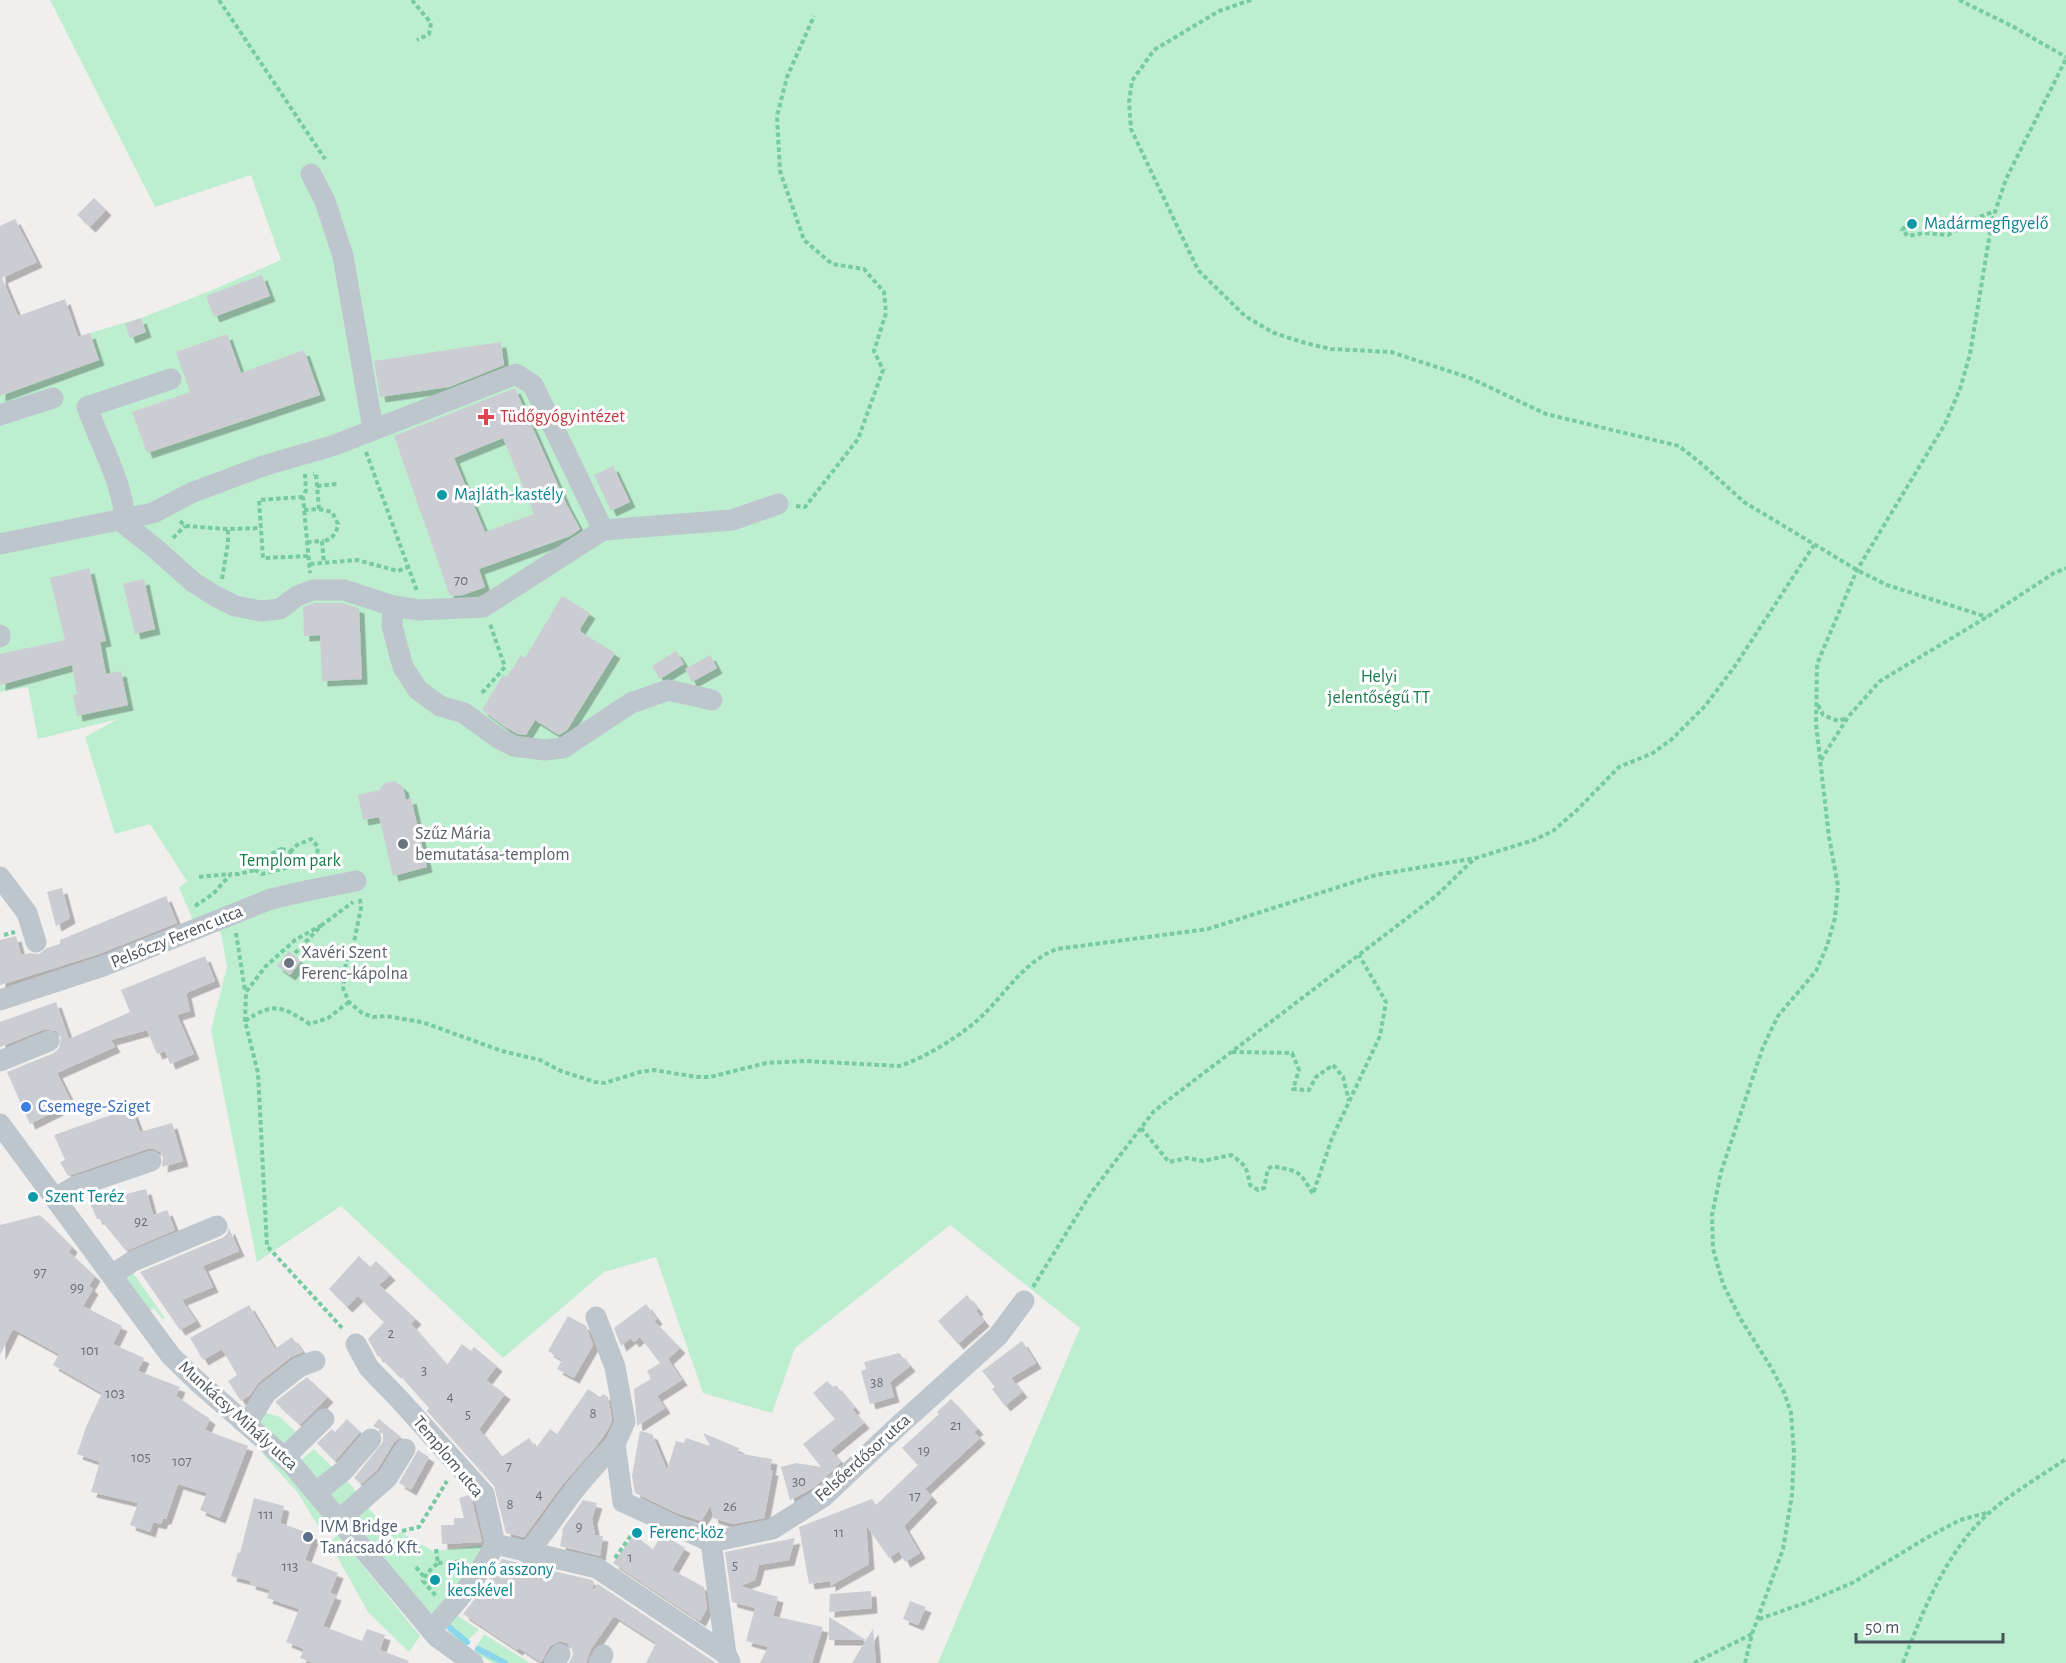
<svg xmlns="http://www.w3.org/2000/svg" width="2066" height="1663" viewBox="0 0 2066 1663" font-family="'Alegreya Sans',sans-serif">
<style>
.green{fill:#bdeed0}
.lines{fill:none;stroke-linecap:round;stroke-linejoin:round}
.stream{stroke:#8bd6ea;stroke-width:6}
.building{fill:#cbcdd3;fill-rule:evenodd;filter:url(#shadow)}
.path{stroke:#76cba1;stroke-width:4;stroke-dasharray:4.5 3;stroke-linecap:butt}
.minor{stroke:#bdc6cd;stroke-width:21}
.culture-dot{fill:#0f9aa8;stroke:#fff;stroke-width:2}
.health-dot{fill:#e0444e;stroke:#fff;stroke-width:2}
.worship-dot{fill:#6b7280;stroke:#fff;stroke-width:2}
.shop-dot{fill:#3f7fe0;stroke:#fff;stroke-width:2}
.service-dot{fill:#5c6f8a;stroke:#fff;stroke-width:2}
.labels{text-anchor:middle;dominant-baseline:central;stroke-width:6;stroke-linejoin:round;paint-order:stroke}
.number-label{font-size:15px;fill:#687179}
.culture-label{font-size:18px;fill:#0d838f;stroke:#fff;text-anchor:start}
.health-label{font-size:18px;fill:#be3a42;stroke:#fff;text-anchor:start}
.park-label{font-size:18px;fill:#197b4a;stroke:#fff}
.worship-label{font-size:18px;fill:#5b616d;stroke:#fff;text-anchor:start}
.street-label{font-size:18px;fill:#47525b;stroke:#fff}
.shop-label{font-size:18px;fill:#366cbe;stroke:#fff;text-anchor:start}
.service-label{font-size:18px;fill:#4e5e75;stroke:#fff;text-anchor:start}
</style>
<defs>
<filter id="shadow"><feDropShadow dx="5.5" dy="5.5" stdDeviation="0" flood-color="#0004"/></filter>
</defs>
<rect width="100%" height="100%" fill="#f1eeee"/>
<g class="green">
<path d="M 50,0 L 2066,0 L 2066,1663 L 938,1663 L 1080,1328 L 950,1225 L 795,1348 L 772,1413 L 703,1393 L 656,1257 L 604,1272 L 503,1358 L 341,1206 L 257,1262 L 211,1030 L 227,967 L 221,934 L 209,914 L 193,920 L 179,888 L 187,881 L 150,824 L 115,834 L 85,737 L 118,719 L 38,739 L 28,687 L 0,692 L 0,365 L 90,333 L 141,318 L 210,291 L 281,260 L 251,175 L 155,207 Z"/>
<path d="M 131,1270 L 165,1318 L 162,1319 L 154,1308 L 149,1311 L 124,1275 Z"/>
<path d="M 263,1412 L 280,1417 L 300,1436 L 288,1446 L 258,1421 Z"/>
<path d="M 314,1449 L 335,1470 L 321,1482 L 301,1460 Z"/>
<path d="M 266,1451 L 282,1466 L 331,1526 L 321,1531 L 298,1493 L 263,1454 Z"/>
<path d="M 343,1476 L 360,1496 L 343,1510 L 326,1490 Z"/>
<path d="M 365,1504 L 378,1519 L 433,1551 L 495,1544 L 442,1610 L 428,1615 L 350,1519 Z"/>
<path d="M 338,1535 L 420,1636 L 409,1652 L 368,1612 L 329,1542 Z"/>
<path d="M 455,1614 L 479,1630 L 462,1645 L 447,1634 L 451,1620 Z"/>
<path d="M 484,1634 L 530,1663 L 493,1663 L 473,1652 Z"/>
</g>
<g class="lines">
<g class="stream">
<path d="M 450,1628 L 467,1642"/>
<path d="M 478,1649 L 505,1663"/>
</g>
</g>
<g class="building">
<path d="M 94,198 L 106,210 L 90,227 L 77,215 Z"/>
<path d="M 15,219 L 37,262 L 2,278 L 18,316 L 65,299 L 78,337 L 90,333 L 99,360 L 0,396 L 0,226 Z"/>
<path d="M 262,275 L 270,296 L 214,317 L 206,296 Z"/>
<path d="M 141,318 L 146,332 L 130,338 L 125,324 Z"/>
<path d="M 227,334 L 241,373 L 304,350 L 320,395 L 147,453 L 132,412 L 190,392 L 176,352 Z"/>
<path d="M 501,342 L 504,365 L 449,387 L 380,397 L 374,361 Z"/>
<path d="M 515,388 L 566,503 L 580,529 L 570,536 L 479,569 L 485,587 L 463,595 L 450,596 L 394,436 ZM 503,438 L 534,514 L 485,532 L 454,458 Z"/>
<path d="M 613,466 L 630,502 L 611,511 L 594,475 Z"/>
<path d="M 89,568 L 106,641 L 100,642 L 106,674 L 121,671 L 128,705 L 77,716 L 73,695 L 77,694 L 72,665 L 0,685 L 0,654 L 65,640 L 50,578 Z"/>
<path d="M 144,579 L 155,629 L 135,634 L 123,584 Z"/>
<path d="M 562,596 L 590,613 L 580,629 L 581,632 L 615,653 L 567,730 L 559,735 L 535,720 L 526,735 L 518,734 L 505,727 L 482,710 L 503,675 L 507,677 L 521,655 L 525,658 Z"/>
<path d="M 315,603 L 342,603 L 359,608 L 362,679 L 322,681 L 320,635 L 304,636 L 303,607 Z"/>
<path d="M 676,651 L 684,664 L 660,679 L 652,666 Z"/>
<path d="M 710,655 L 717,668 L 692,682 L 685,669 Z"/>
<path d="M 395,781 L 403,787 L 406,800 L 411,798 L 427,867 L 393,876 L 379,817 L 363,820 L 358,795 L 380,790 L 384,783 Z"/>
<path d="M 62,888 L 70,918 L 56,926 L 47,892 Z"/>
<path d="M 166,896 L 177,923 L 99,954 L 0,985 L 0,940 L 16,936 L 21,955 L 30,953 L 39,954 L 47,948 L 60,944 L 60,940 Z"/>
<path d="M 289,951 L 301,961 L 290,975 L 277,966 Z"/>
<path d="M 205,956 L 215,981 L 186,993 L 190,1011 L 177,1015 L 194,1054 L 170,1064 L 165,1051 L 157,1054 L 147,1030 L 111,1040 L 115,1047 L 57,1073 L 72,1103 L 30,1124 L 7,1072 L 54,1053 L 59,1048 L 61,1037 L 56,1031 L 45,1029 L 0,1047 L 0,1022 L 56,1002 L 69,1039 L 130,1012 L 121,990 Z"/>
<path d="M 131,1108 L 140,1132 L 172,1123 L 183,1161 L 162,1167 L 163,1157 L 160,1152 L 154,1149 L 147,1149 L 68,1176 L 60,1162 L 65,1160 L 54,1135 Z"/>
<path d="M 146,1189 L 153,1215 L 167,1210 L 175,1230 L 126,1251 L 100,1219 L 97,1219 L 90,1203 Z"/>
<path d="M 40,1215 L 72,1247 L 69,1252 L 95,1276 L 89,1286 L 93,1289 L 83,1306 L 122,1326 L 113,1344 L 144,1358 L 138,1371 L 180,1387 L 176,1396 L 210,1419 L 205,1430 L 248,1446 L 220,1518 L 200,1510 L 207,1493 L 178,1484 L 166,1519 L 163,1519 L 161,1524 L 153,1522 L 150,1532 L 130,1525 L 138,1503 L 91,1492 L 100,1462 L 77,1454 L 86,1427 L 102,1393 L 53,1365 L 59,1354 L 13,1329 L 0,1355 L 0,1225 Z"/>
<path d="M 229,1228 L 239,1251 L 203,1266 L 213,1287 L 182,1300 L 196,1321 L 180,1330 L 140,1272 L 222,1238 L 227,1234 Z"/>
<path d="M 359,1256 L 370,1267 L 376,1261 L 390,1275 L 379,1285 L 416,1319 L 411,1324 L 447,1365 L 462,1344 L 471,1351 L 474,1347 L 497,1366 L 486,1380 L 505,1394 L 479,1429 L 501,1457 L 529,1438 L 536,1448 L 550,1429 L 557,1434 L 588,1389 L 600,1397 L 603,1394 L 608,1397 L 612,1420 L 608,1429 L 597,1445 L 562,1485 L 524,1537 L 506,1533 L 494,1486 L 427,1411 L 429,1408 L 397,1372 L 396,1373 L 379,1356 L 378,1357 L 368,1339 L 384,1322 L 358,1296 L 347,1307 L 329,1289 Z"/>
<path d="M 967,1295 L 978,1309 L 976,1311 L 984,1321 L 958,1344 L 938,1321 Z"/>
<path d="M 646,1304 L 657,1319 L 654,1321 L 680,1348 L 668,1359 L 682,1380 L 657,1396 L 665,1408 L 637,1426 L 634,1389 L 651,1379 L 647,1371 L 660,1363 L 640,1337 L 634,1342 L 631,1338 L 621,1346 L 614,1328 Z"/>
<path d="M 249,1305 L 275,1349 L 292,1337 L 303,1352 L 291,1357 L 258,1383 L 250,1395 L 241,1401 L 228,1381 L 237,1375 L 222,1349 L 203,1360 L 190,1338 Z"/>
<path d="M 568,1316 L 586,1326 L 593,1345 L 574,1378 L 557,1369 L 562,1360 L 548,1351 Z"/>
<path d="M 1022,1341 L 1036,1363 L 1011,1378 L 1022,1392 L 1005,1406 L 992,1389 L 995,1387 L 982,1371 Z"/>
<path d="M 899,1353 L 910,1366 L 890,1382 L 894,1397 L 870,1404 L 861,1371 L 866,1369 L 864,1362 Z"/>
<path d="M 307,1377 L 328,1397 L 300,1425 L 275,1402 Z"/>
<path d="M 827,1381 L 833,1387 L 836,1385 L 855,1408 L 852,1409 L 864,1423 L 831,1450 L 841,1462 L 815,1487 L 790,1500 L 781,1467 L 796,1463 L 821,1467 L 803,1444 L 835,1419 L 813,1393 Z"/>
<path d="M 951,1399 L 978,1429 L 974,1432 L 980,1438 L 925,1489 L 932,1497 L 904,1526 L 920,1553 L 905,1562 L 899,1551 L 889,1558 L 866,1525 L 869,1564 L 830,1586 L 830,1581 L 809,1584 L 799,1527 L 872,1499 L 876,1505 L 918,1465 L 902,1448 L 939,1414 L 937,1412 Z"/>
<path d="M 347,1419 L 360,1432 L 335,1461 L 317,1443 L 332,1429 L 335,1432 Z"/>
<path d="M 379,1419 L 401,1437 L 394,1442 L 377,1470 L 361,1484 L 354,1478 L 383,1442 L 383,1434 L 379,1429 L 373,1426 Z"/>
<path d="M 640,1431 L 652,1434 L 667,1470 L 676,1441 L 684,1443 L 686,1438 L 710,1446 L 703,1433 L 739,1448 L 737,1453 L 772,1459 L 770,1470 L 773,1470 L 764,1518 L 733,1524 L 713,1518 L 711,1505 L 701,1521 L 677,1513 L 635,1493 L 632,1476 Z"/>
<path d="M 418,1450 L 429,1457 L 411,1490 L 399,1483 Z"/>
<path d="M 468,1495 L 472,1500 L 482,1542 L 442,1544 L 441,1525 L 454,1525 L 454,1518 L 464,1518 L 459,1498 Z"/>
<path d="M 254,1498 L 284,1506 L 280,1523 L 314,1535 L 305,1560 L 338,1573 L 330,1593 L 336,1595 L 323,1626 L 362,1641 L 367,1629 L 385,1635 L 380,1650 L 409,1661 L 408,1663 L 313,1663 L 300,1658 L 304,1649 L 286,1642 L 299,1609 L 267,1598 L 270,1590 L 250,1584 L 251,1581 L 231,1576 L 238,1552 L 240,1553 Z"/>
<path d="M 583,1500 L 597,1503 L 592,1519 L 595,1535 L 603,1536 L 600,1556 L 560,1546 L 563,1530 L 561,1531 Z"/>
<path d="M 662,1534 L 685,1548 L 672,1570 L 704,1587 L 707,1608 L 700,1621 L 613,1563 L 634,1535 L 653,1549 Z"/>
<path d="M 795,1538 L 789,1560 L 759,1565 L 755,1580 L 740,1586 L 778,1597 L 773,1616 L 823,1627 L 812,1663 L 760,1663 L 768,1647 L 746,1641 L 755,1608 L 732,1602 L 725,1552 Z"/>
<path d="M 502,1559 L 592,1580 L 594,1582 L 592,1592 L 598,1584 L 716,1663 L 646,1663 L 656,1643 L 614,1616 L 591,1649 L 586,1663 L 569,1663 L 573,1655 L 572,1649 L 567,1643 L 560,1641 L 550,1646 L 541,1662 L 519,1648 L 517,1650 L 463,1614 L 485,1586 Z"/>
<path d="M 871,1591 L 872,1608 L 829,1612 L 830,1594 Z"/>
<path d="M 910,1601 L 926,1607 L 918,1625 L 903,1619 Z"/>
<path d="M 829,1617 L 866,1640 L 873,1629 L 876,1663 L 852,1663 L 866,1640 L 829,1640 Z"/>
</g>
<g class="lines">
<g class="path">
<path d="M 219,0 L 325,159"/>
<path d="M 412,0 L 431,23 L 429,34 L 417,40"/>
<path d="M 1251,0 L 1219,11 L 1154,50 L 1132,81 L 1129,102 L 1131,129 L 1198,270 L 1245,316 L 1274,333 L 1305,343 L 1331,349 L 1391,352 L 1470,378 L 1546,414 L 1679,446 L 1703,465 L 1744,502 L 1857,570 L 1887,585 L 1987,617"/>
<path d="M 1959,0 L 2012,26 L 2066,57"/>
<path d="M 1905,227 L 1902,230 L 1908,236 L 1924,233 L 1948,235 L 1974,219 L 1995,211"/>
<path d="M 366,452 L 417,591"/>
<path d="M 305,474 L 306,490 L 303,497 L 310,573"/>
<path d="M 317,486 L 337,484"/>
<path d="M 303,497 L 259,500 L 263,558 L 309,556"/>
<path d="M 796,506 L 805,507 L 858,439 L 883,370 L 874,351 L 886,313 L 884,292 L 864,269 L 832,264 L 804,240 L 780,171 L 777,116 L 787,77 L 814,16"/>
<path d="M 319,509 L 332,512 L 338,524 C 337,533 331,541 322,541"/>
<path d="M 304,510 L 319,509 L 316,474 L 313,474"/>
<path d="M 180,521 L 185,526 L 228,529 L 261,528"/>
<path d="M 173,538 L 185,526"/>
<path d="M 307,542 L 322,541 L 324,563"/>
<path d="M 310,564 L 357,560 L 398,571 L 408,567"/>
<path d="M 222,579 L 228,543 L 228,529"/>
<path d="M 482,693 L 505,667 L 490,624"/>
<path d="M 1818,705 L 1823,715 L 1838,721 L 1847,718"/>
<path d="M 1821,760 L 1848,717 L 1880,681 L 1987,617 L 2054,573 L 2066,568"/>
<path d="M 281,849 C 289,850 294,853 294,862 L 290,867 L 262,874 L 255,870 L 254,866 L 256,862 Z"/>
<path d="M 290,852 L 297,845 L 311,839 L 318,847 L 316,863 L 294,862"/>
<path d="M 199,877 L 230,874"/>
<path d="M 360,899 L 361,908 L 353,947 L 346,962 L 343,988 L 349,1002 L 362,1013 L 373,1017 L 386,1016 L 422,1022 L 502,1051 L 540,1060 L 561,1071 L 595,1082 L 605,1083 L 640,1072 L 654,1070 L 696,1077 L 710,1077 L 766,1063 L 805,1061 L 899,1066 C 924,1059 967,1032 985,1013 C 1008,990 1025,961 1057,949 L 1208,929 L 1376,875 L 1476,858 L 1534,840 L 1553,831 L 1577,810 L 1619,767 L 1653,753 L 1672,739 L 1705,706 L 1735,666 L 1814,545"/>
<path d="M 195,906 L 213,894 L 231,874 L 239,874 L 255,870"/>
<path d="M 322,925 L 295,940 L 265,967 L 246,992 L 245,1021 L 258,1073 L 267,1246 L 344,1330"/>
<path d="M 236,933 L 245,991"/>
<path d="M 4,935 L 15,932"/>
<path d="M 295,953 L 322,925 L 353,902"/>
<path d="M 245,1021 C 275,1001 282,1007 310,1024 L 328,1018 L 349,1002"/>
<path d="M 1232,1052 L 1292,1053 L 1299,1070 L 1293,1089 L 1309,1090 L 1316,1077 L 1333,1065 L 1343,1077 L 1349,1101"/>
<path d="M 1141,1128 L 1169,1162 L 1187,1158 L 1203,1161 L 1231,1155 C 1246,1165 1247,1168 1250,1185 L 1258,1190 L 1264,1188 L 1268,1169 L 1272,1166 C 1300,1172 1298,1169 1313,1194 L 1332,1138 L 1380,1036 L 1386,1002 L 1359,955"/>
<path d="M 1033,1287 L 1091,1193 L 1154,1111 L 1436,896 L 1475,858"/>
<path d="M 402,1531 L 419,1527 L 447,1481"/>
<path d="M 436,1549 L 438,1563 L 427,1573 L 423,1581 L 436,1596"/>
<path d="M 615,1558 L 637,1527"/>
<path d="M 438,1563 L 454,1562"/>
<path d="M 416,1567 L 424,1577"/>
<path d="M 458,1568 L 454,1562 L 463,1561"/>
<path d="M 1759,1619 L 1808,1602 L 1854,1582 L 1928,1537 L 1960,1520 L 1990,1512"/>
<path d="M 1694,1663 L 1752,1634"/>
<path d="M 1745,1663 L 1752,1634 L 1783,1549 L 1792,1495 L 1794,1453 L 1791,1413 L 1784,1392 L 1772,1369 L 1740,1318 L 1723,1284 L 1713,1249 L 1712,1215 L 1721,1172 L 1763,1047 L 1778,1016 L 1816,971 L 1827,946 L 1835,918 L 1838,886 L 1829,837 L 1816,724 L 1817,664 L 1857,570 L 1945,424 L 1960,389 L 1970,354 L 1992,221 L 2006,179 L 2066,59"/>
<path d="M 1903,1663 C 1923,1610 1947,1550 1990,1512 C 2013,1492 2041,1476 2066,1459"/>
</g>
<g class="minor">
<path d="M 311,174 L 325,201 L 343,256 L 373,429"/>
<path d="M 0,415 L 53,398"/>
<path d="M 125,520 C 122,480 100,444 87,407 L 171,379"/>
<path d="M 603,530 L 732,520 L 778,504"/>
<path d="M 0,544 L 153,513 L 191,493 L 263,466 L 335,445 L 516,374 L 533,385 L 603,530 L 483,607 L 419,610 L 393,606 L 344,590 L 313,590 L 297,596 L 280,609 L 261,611 L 235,606 L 215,596 L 193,582 L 156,549 L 121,521"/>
<path d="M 393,606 L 392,626 L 403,667 L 418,690 L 440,706 L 464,713 L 498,738 L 514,746 L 545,750 L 563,748 L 631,703 L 668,690 L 712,700"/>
<path d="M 0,635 L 0,637"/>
<path d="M 0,877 L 27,913 L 36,942"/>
<path d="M 0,1000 L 103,966 L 271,899 L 310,890 L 356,881"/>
<path d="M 0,1061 L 49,1041"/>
<path d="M 0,1124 L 171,1356 L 198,1382 L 291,1463 L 437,1637 L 473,1663"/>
<path d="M 55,1198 L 74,1187 L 151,1161"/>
<path d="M 112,1275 L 133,1261 L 217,1226"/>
<path d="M 596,1317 L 615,1367 L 625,1422 L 615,1444 L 623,1502 L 711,1542 L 772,1529 L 823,1497 L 894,1430 L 998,1336 L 1024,1301"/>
<path d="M 356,1344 L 369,1368 L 400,1400 L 484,1494 L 495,1544"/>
<path d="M 247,1424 L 266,1393 L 299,1367 L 315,1361"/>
<path d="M 285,1457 L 324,1419"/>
<path d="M 317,1492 L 343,1471 L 371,1439"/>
<path d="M 339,1520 L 387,1478 L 405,1449"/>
<path d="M 711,1542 L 726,1654 L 730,1662"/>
<path d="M 495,1544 L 597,1568 L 726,1654"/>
<path d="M 527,1553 C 542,1536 553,1519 566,1501 C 581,1480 598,1462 615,1444"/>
<path d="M 431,1630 C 455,1604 479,1577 495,1544"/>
<path d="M 554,1663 L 560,1654"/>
<path d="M 599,1663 L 603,1655"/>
</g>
</g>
<g class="culture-dot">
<circle cx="1912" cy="224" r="6"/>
<circle cx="442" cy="495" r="6"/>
<circle cx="33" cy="1197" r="6"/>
<circle cx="637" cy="1533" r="6"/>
<circle cx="435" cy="1580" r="6"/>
</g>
<path class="health-dot" d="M483 408h6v6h6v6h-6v6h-6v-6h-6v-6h6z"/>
<g class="worship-dot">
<circle cx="403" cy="844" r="6"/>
<circle cx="289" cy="963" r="6"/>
</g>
<circle class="shop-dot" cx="26" cy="1107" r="6"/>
<circle class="service-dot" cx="308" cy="1537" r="6"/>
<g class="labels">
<g class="number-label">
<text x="461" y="580">70</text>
<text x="141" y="1221">92</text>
<text x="40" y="1272">97</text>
<text x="77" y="1287">99</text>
<text x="391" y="1333">2</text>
<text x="90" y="1350">101</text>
<text x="424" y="1370">3</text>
<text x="877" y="1382">38</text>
<text x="115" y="1393">103</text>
<text x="450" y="1396">4</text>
<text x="593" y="1413">8</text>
<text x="468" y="1414">5</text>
<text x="956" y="1425">21</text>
<text x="924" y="1450">19</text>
<text x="141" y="1457">105</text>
<text x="182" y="1461">107</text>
<text x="509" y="1466">7</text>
<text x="799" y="1481">30</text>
<text x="539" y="1494">4</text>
<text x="915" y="1496">17</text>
<text x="510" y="1504">8</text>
<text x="730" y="1506">26</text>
<text x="266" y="1514">111</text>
<text x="579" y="1526">9</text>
<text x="839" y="1532">11</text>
<text x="630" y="1557">1</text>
<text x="735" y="1565">5</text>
<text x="290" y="1566">113</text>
</g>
<g class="culture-label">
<text x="1924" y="224">Madármegfigyelő</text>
<text x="454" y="495">Majláth-kastély</text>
<text x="45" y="1197">Szent Teréz</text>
<text x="649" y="1533">Ferenc-köz</text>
<text x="447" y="1570">Pihenő asszony<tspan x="447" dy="21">kecskével</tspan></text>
</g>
<g class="health-label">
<text x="500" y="417">Tüdőgyógyintézet</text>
</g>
<g class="park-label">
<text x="1379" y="677">Helyi<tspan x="1379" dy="21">jelentőségű TT</tspan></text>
<text x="290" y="861">Templom park</text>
</g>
<g class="worship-label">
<text x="415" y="834">Szűz Mária<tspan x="415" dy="21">bemutatása-templom</tspan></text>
<text x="301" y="953">Xavéri Szent<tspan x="301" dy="21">Ferenc-kápolna</tspan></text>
</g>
<g class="street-label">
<text transform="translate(177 937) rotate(-22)">Pelsőczy Ferenc utca</text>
<text transform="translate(238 1416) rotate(42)">Munkácsy Mihály utca</text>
<text transform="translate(448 1457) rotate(50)">Templom utca</text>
<text transform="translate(863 1458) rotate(-42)">Felsőerdősor utca</text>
</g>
<g class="shop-label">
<text x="38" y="1107">Csemege-Sziget</text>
</g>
<g class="service-label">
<text x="320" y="1527">IVM Bridge<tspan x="320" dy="21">Tanácsadó Kft.</tspan></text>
</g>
</g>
<path d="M1856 1633v9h147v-9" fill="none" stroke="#47525b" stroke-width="3"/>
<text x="1865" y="1633" font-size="18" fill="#47525b" stroke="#ffffff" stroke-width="4.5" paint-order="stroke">50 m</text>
</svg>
